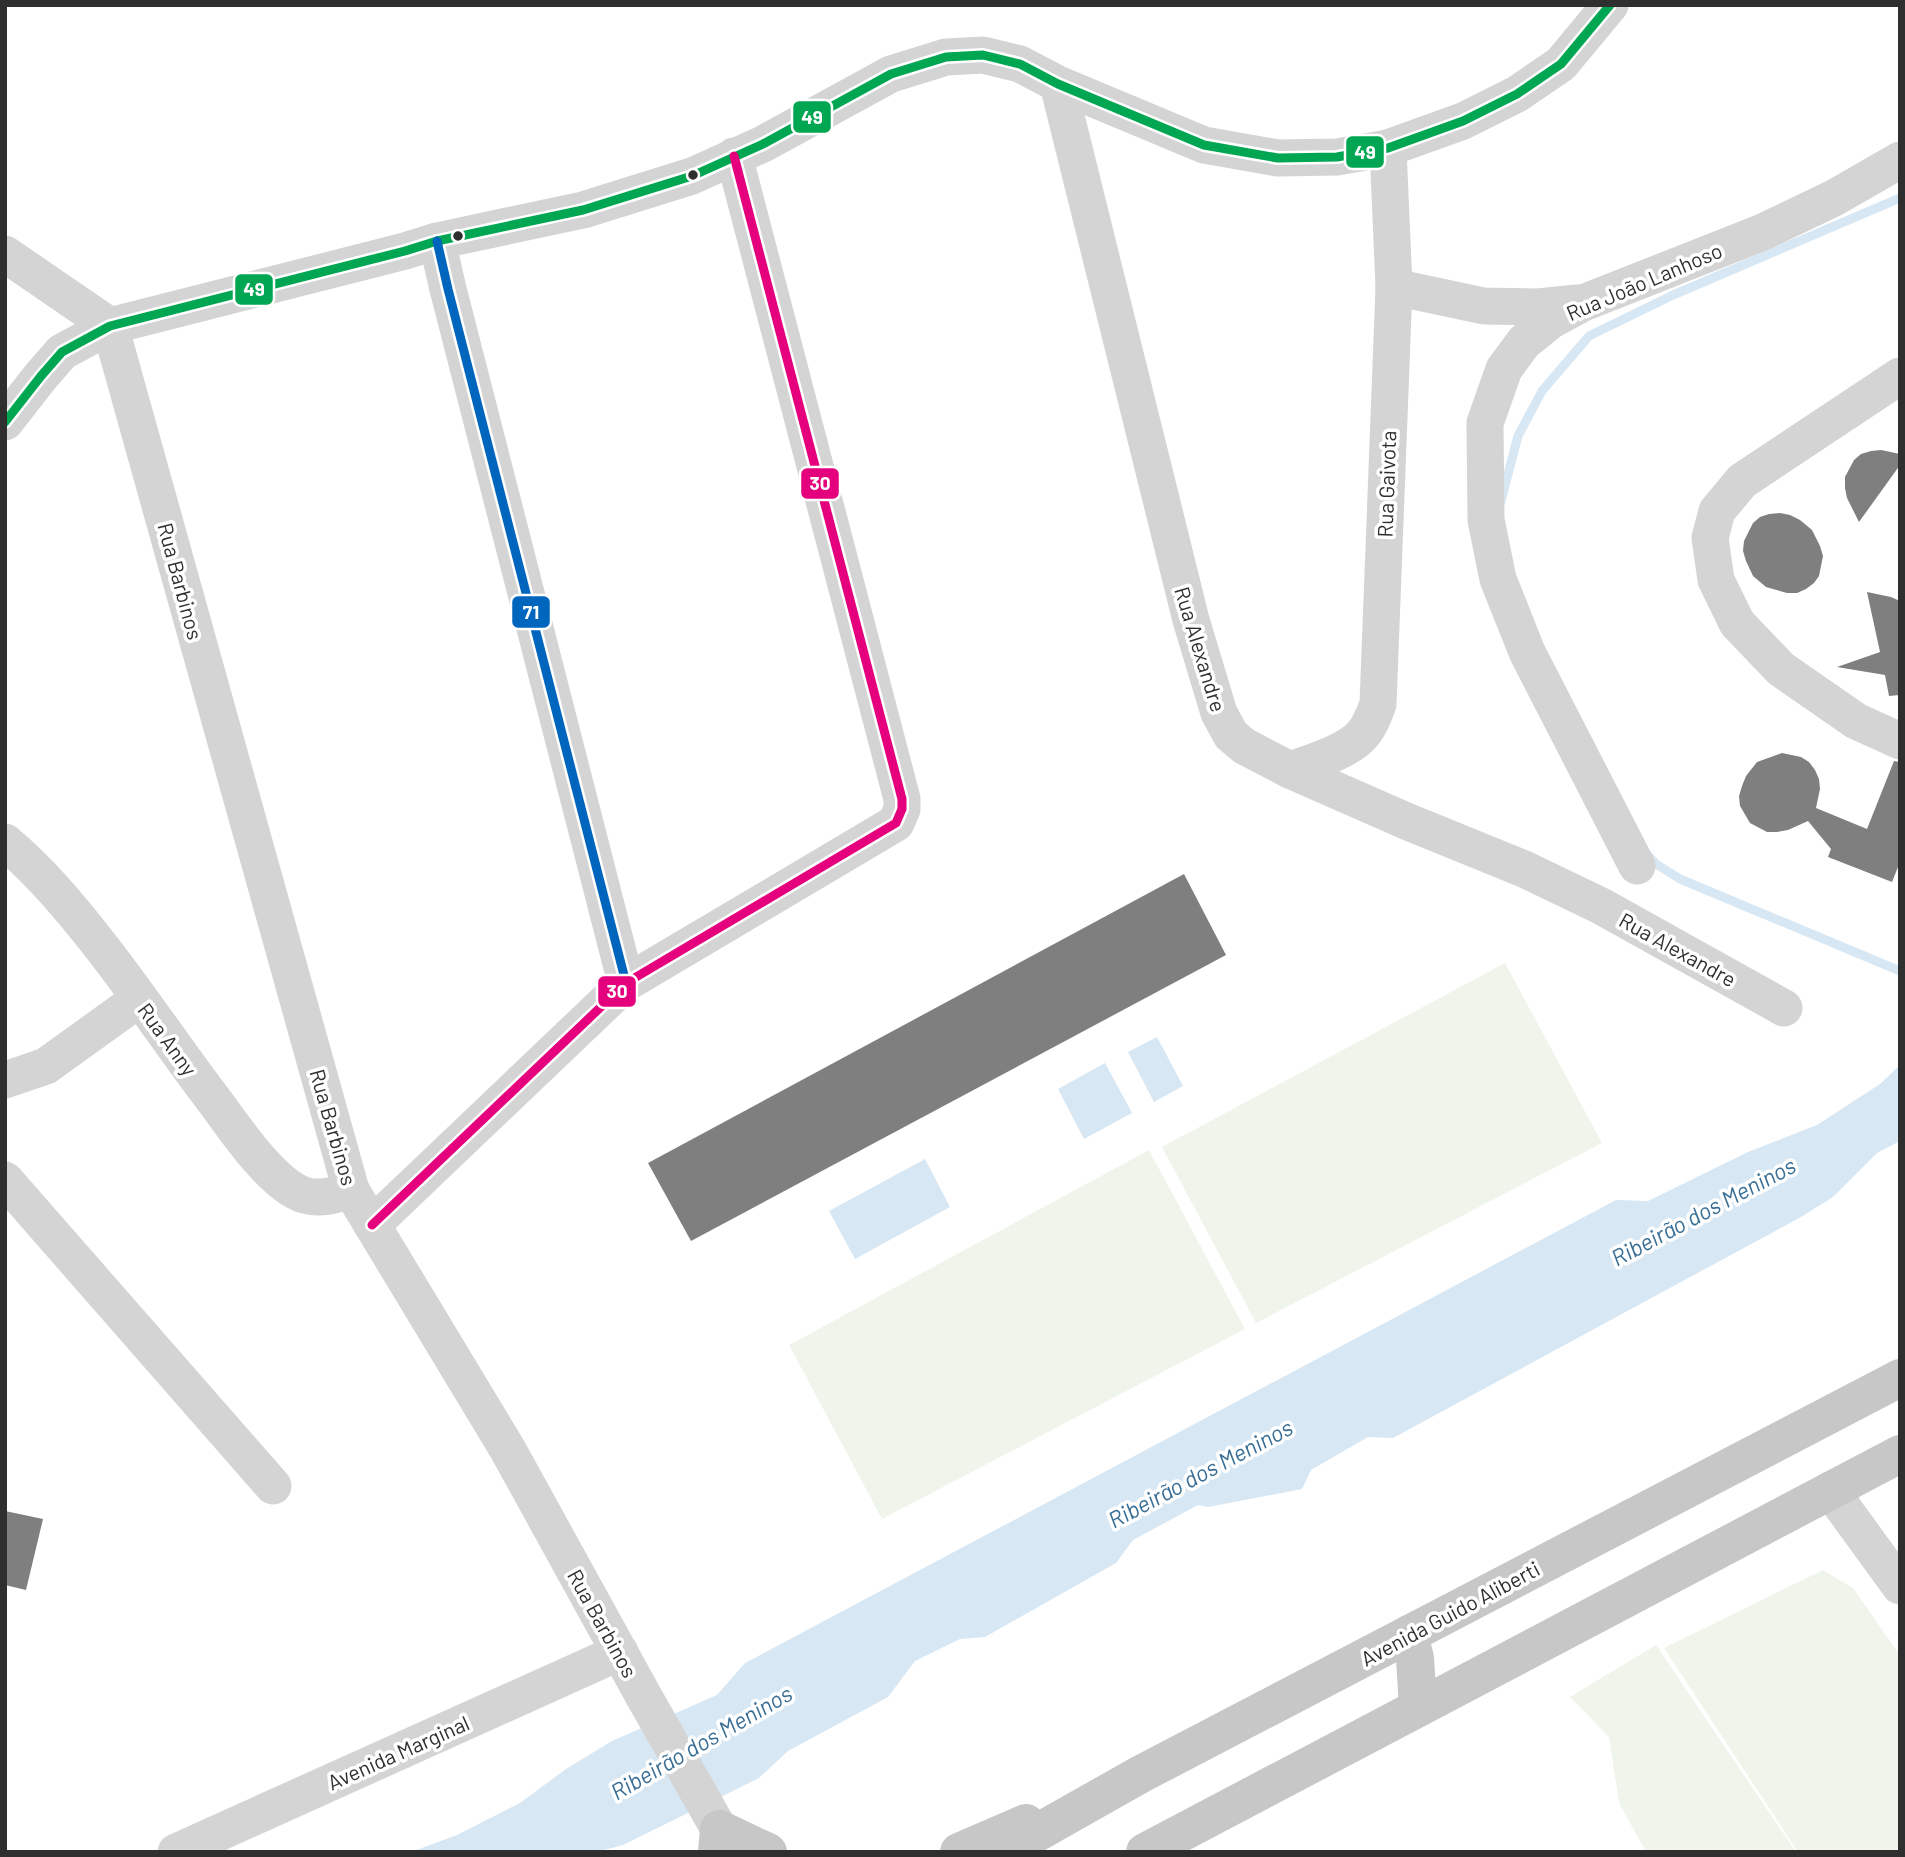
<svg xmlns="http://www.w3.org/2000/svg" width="1905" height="1857" viewBox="0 0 1905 1857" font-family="Barlow,sans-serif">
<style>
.green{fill:#f0f5eb}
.water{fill:#d7e7f3}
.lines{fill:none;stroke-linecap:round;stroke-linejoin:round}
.stream{stroke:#d7e7f3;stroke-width:9}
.building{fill:#7f7f7f}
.minor{stroke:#d4d4d4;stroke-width:37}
.major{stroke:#c7c7c7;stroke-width:38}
.bus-1-casing{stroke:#fff;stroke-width:14}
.bus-2-casing{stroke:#fff;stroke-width:14}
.bus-3-casing{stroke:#fff;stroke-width:14}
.bus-1{stroke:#00a651;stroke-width:9}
.bus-2{stroke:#0065bd;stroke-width:9}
.bus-3{stroke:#e5007d;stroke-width:9}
.bus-dot{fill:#2f2f2f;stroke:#fff;stroke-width:2.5}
.labels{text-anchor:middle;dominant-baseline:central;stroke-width:7;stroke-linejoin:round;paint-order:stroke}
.street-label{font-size:21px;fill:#2f2f2f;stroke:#fff}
.water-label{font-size:23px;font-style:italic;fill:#386e95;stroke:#fff}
.line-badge{stroke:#fff;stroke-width:2.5}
.badge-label{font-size:19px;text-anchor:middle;font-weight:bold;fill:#fff}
</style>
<rect width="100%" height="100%" fill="#fff"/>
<g class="green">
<path d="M 1505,963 L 1602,1143 L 1256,1323 L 1162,1147 Z"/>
<path d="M 1149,1150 L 1245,1329 L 882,1519 L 789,1345 Z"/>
<path d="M 1823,1570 L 1853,1588 L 1900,1655 L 1900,1852 L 1798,1852 L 1664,1648 Z"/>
<path d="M 1656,1645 L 1796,1852 L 1646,1852 L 1619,1803 L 1609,1737 L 1570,1697 Z"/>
</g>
<g class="water">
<path d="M 1157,1037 L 1183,1086 L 1154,1102 L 1128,1052 Z"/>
<path d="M 1105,1063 L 1132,1113 L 1084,1139 L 1058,1089 Z"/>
<path d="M 1900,1065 L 1900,1141 L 1877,1153 L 1833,1197 L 1801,1217 L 1393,1438 L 1368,1437 L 1311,1470 L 1302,1489 L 1208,1507 L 1198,1505 L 1133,1540 L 1116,1563 L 985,1637 L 960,1639 L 915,1661 L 888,1697 L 788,1751 L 759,1778 L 623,1845 L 596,1852 L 411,1852 L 457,1835 L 520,1803 L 566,1769 L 612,1741 L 717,1695 L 745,1663 L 1616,1200 L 1648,1201 L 1748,1152 L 1817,1125 L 1880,1084 Z"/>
<path d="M 925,1159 L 950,1207 L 855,1259 L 829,1211 Z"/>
</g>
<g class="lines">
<g class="stream">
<path d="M 1501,501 L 1518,436 L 1542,391 L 1589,336 L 1673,295 L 1900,198"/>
<path d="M 1647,854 L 1656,864 L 1680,879 L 1900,971"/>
</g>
</g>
<g class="building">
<path d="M 1881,450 L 1900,454 L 1900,465 L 1859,522 L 1847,498 L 1845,488 L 1845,477 L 1854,460 L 1861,454 L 1871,451 Z"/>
<path d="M 1780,513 L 1790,515 L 1800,520 L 1812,530 L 1820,546 L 1823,556 L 1819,576 L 1814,583 L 1806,589 L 1797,593 L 1787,593 L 1766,587 L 1753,576 L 1746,561 L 1743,551 L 1744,541 L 1753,523 L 1760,517 L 1769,514 Z"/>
<path d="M 1867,592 L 1891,597 L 1900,601 L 1900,695 L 1889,696 L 1885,675 L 1837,667 L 1880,652 Z"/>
<path d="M 1782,753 L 1801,757 L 1809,762 L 1815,770 L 1819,779 L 1820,789 L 1816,808 L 1867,829 L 1894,761 L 1900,762 L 1900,862 L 1892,882 L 1828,857 L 1831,849 L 1808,821 L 1788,830 L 1777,832 L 1767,832 L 1750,823 L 1740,806 L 1739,796 L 1742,786 L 1746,776 L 1757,762 Z"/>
<path d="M 1184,874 L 1226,955 L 691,1241 L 648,1163 Z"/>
<path d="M 5,1511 L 43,1519 L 26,1590 L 5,1585 Z"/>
</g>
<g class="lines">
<g class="minor">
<path d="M 1058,84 L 1191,620 L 1219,713 L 1231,735 L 1244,746 L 1290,770 L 1406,821 L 1524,869 L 1601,906 L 1784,1008"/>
<path d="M 437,241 L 448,289 L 626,983"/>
<path d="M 5,254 L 110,326"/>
<path d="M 1394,287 L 1484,306 L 1538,307 L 1577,303"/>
<path d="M 110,326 L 351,1190 L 508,1450 L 643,1695 L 719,1829 L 735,1852"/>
<path d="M 1900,376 L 1742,481 L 1717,511 L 1710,538 L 1716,580 L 1737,623 L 1781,669 L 1856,721 L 1900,741"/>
<path d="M 5,422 L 41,376 L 62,352 L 110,326 L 405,251 L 437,241 L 583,210 L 692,176 L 763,144 L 891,74 L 946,57 L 983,55 L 1020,64 L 1058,84 L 1204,145 L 1278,158 L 1337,157 L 1388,148 L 1463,121 L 1517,94 L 1561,64 L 1610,5"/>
<path d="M 1290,770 C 1312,762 1347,752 1362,735 C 1370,726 1374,715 1378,704 L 1394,287 L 1388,148"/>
<path d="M 5,842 C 41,872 71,908 99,944 C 140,996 176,1051 216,1103 C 235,1129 273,1185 304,1195 C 320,1200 336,1195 351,1190"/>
<path d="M 1637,866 L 1527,652 L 1498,579 L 1486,520 L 1485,423 L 1504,369 L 1524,342 L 1550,321 L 1583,303 L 1763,232 L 1834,198 L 1900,160"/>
<path d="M 5,1080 L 46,1066 L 139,999"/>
<path d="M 5,1180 L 273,1486"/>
<path d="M 372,1225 L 626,983 L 896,823 L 902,809 L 902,799 L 734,156"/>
<path d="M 1830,1490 L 1900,1586"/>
<path d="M 176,1852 L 620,1652"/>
</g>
<g class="major">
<path d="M 1409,1634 L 1415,1658 L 1418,1707"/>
<path d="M 717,1852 L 719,1829 L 768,1852"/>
<path d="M 959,1852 L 1026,1823"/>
<path d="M 1003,1852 L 1141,1774 L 1900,1378"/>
<path d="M 1145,1852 L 1900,1454"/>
</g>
<defs>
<path id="bus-1" d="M 5,422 L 41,376 L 62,352 L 110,326 L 405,251 L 437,241 L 583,210 L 692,176 L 763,144 L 891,74 L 946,57 L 983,55 L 1020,64 L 1058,84 L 1204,145 L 1278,158 L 1337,157 L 1388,148 L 1463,121 L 1517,94 L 1561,64 L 1610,5"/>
<path id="bus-2" d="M 437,241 L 448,289 L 626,983"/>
<path id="bus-3" d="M 372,1225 L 626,983 L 896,823 L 902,809 L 902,799 L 734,156"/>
</defs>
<use href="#bus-1" class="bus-1-casing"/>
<use href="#bus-2" class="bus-2-casing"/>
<use href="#bus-3" class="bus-3-casing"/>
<use href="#bus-1" class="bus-1"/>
<use href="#bus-2" class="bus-2"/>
<use href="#bus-3" class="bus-3"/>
</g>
<g class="bus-dot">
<circle cx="693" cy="175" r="6"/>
<circle cx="458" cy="236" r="6"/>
</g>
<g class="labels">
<g class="street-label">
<text transform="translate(1644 281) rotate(-23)">Rua João Lanhoso</text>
<text transform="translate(1386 484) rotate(-88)">Rua Gaivota</text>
<text transform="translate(181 581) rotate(75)">Rua Barbinos</text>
<text transform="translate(1201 649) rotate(73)">Rua Alexandre</text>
<text transform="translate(1678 949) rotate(29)">Rua Alexandre</text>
<text transform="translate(168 1039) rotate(54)">Rua Anny</text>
<text transform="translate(334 1127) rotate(74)">Rua Barbinos</text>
<text transform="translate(1450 1613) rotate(-28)">Avenida Guido Aliberti</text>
<text transform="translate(603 1623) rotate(61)">Rua Barbinos</text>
<text transform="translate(398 1752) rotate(-24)">Avenida Marginal</text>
</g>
<g class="water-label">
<text transform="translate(1703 1211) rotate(-28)">Ribeirão dos Meninos</text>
<text transform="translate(1200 1473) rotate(-28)">Ribeirão dos Meninos</text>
<text transform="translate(701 1742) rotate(-30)">Ribeirão dos Meninos</text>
</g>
</g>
<g class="line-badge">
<rect x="792" y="100" width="40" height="34" rx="7" fill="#00a651"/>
<rect x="1345" y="135" width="40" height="34" rx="7" fill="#00a651"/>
<rect x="234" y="273" width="40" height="33" rx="7" fill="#00a651"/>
<rect x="800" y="467" width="40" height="33" rx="7" fill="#e5007d"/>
<rect x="511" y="595" width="40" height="34" rx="7" fill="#0065bd"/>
<rect x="597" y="975" width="40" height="33" rx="7" fill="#e5007d"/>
</g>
<g class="badge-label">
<text x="812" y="124">49</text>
<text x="1365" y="159">49</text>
<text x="254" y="296">49</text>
<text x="820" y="490">30</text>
<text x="531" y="619">71</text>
<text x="617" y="998">30</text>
</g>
<rect width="1905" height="1857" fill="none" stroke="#2f2f2f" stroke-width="14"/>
</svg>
